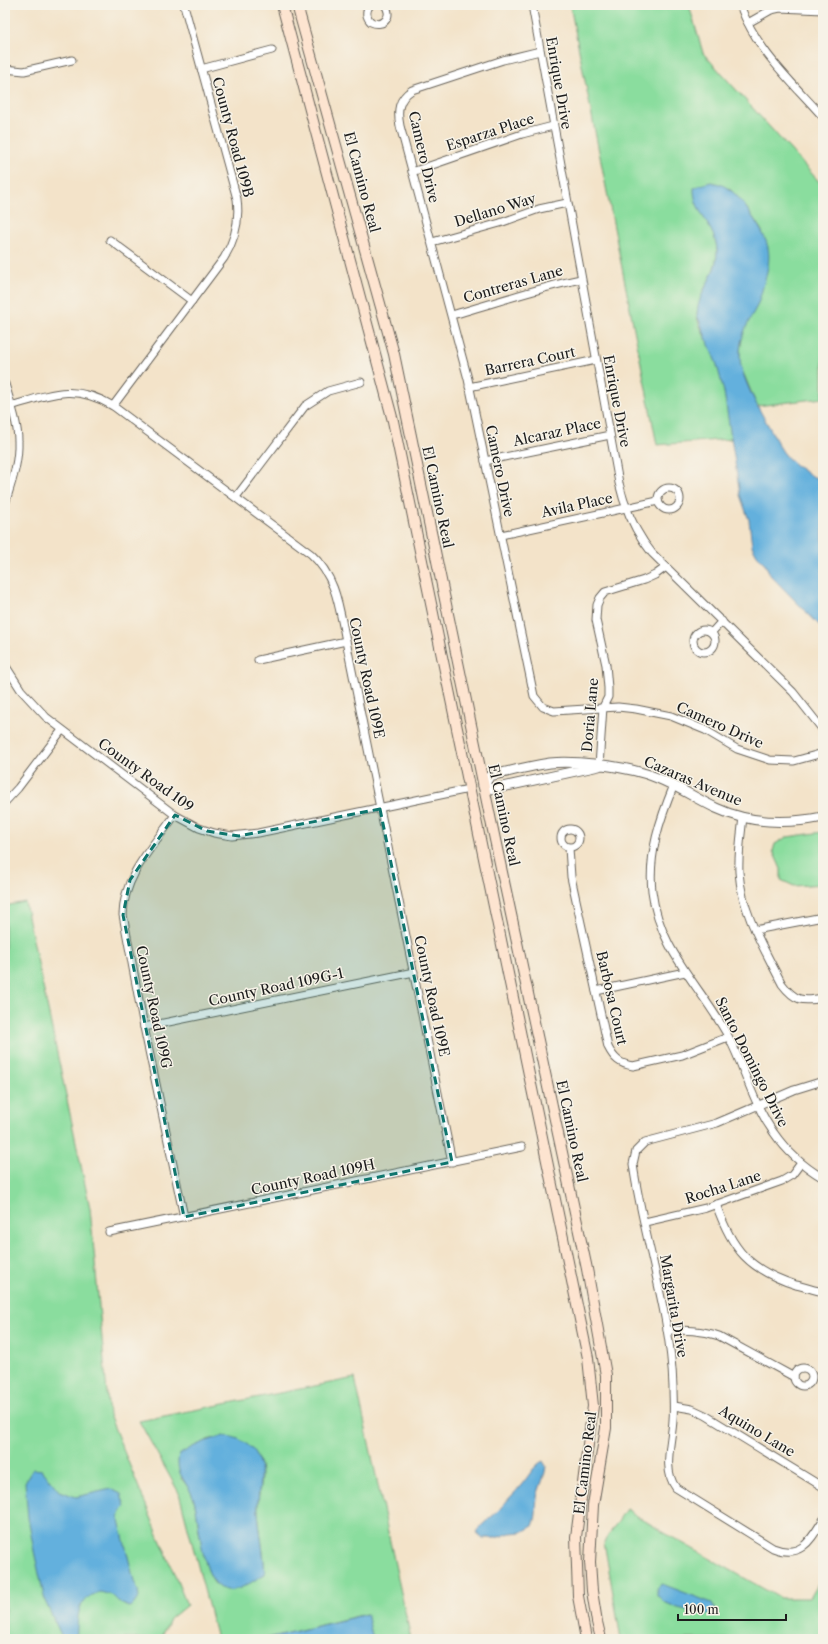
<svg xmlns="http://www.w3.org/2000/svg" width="828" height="1644" viewBox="0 0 828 1644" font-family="'Libre Caslon Text',serif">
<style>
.green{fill:#8add9e;stroke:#537c5d;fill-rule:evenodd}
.water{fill:#64b0dd;stroke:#40667c}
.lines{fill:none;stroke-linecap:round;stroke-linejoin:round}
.minor-casing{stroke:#676259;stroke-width:9}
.tertiary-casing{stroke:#676259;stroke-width:11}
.secondary-casing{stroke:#676259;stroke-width:12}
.minor{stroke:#fff;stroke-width:7}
.tertiary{stroke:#fff;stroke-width:9}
.secondary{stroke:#fde4d0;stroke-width:10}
.marked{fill:#0f766e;fill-opacity:0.2;stroke:#0f766e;stroke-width:3;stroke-dasharray:8 5;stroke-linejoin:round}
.labels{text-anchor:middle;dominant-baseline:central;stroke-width:3;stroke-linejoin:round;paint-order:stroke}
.street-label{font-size:14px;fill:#1c1c1c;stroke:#f7f3e8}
</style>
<rect width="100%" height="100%" fill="#f7f3e8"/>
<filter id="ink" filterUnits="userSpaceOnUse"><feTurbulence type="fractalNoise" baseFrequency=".025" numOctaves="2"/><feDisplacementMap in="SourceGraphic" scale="8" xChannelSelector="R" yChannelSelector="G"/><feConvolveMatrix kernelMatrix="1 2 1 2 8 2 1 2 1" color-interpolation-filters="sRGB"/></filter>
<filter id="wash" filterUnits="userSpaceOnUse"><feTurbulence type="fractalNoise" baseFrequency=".012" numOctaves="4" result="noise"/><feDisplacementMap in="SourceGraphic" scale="16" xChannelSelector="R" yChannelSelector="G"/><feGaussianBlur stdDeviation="0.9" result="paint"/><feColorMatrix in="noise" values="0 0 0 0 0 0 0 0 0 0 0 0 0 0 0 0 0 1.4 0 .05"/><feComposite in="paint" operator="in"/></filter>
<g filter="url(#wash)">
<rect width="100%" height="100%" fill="#f3e3c9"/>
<g class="green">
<path d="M 570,5 L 689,5 L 703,53 L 823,186 L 823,398 L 757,406 L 740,365 L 740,351 L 742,338 L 747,322 L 757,305 L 762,231 L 748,210 L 729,188 L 696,202 C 715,233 726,249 707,284 C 703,291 697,307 697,316 C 698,326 713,351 717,364 C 725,388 728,414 731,439 L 657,445 Z"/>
<path d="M 823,832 L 823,884 L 794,886 L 781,880 L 781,869 L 773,851 L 775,844 L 787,837 Z"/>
<path d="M 25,902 L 90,1208 L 109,1415 L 187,1605 L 170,1619 L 161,1639 L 5,1639 L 5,906 Z"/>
<path d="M 355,1378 L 411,1639 L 373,1639 L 366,1614 L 264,1639 L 217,1639 L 179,1493 L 139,1421 ZM 224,1436 C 237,1438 239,1439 248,1447 C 271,1467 256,1488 258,1513 C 260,1534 264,1554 265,1574 L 224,1589 L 214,1583 L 208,1570 L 199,1531 L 197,1513 L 194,1499 L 189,1488 L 181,1478 L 207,1440 Z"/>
<path d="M 626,1509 L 663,1532 L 780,1598 L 810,1598 L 823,1576 L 823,1639 L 621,1639 L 604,1542 Z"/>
</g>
<g class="water">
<path d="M 711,182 C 730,185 739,197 750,213 C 768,240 774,250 764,283 C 762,290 760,299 757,306 C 749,321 741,334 740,351 C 740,356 740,362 741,366 C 747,389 760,411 772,432 C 776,440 781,451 788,458 C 798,468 810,476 823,481 L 823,629 L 771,576 L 765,564 L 757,555 L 752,546 L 749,520 L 740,495 L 724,392 L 717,365 L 697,315 C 697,292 718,275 717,251 C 717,228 693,212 694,188 L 700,185 Z"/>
<path d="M 224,1436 C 236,1437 243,1440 251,1448 C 268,1467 256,1491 258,1513 C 260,1534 264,1554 265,1574 C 256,1579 247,1586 237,1589 C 199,1601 201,1520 194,1500 C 189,1483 174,1475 179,1455 C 194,1445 207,1440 224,1436 Z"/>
<path d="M 543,1461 L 546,1466 C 545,1476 541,1483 538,1493 C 535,1504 538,1515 533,1526 L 522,1532 L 510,1533 L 496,1538 L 483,1538 L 476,1532 C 482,1523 491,1518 499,1510 C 506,1501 515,1493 522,1484 C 529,1476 534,1465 543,1461 Z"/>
<path d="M 33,1469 L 42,1470 L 59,1491 L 76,1497 L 111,1489 L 121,1494 L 125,1506 L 120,1514 L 119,1520 L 134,1581 L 138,1590 L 139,1597 L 133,1605 L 129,1607 L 120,1603 L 112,1595 L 100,1592 C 74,1600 79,1617 76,1639 L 63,1639 L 45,1601 L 34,1551 L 28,1518 L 25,1482 Z"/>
<path d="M 662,1584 L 712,1603 L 716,1612 L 707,1615 L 678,1608 L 664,1602 L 657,1595 L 657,1588 Z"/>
<path d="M 367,1614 L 373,1639 L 264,1639 Z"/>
</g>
</g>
<g filter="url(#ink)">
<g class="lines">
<defs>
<g id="minor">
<path d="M 370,5 C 365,11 366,17 371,22 C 384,28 393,16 385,5"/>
<path d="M 532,5 L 619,483 C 625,509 635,532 652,553 L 793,692 L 823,730"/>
<path d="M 740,5 C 756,50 792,82 823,117"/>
<path d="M 748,23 L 771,10 L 780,8 L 823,10"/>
<path d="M 540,51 L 503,60 L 412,90 C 398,99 397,111 400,126 L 468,379 L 534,696 L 543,707 L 554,711 L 618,707 L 636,709 L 671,716 L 705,730 L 737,749 L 770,760 L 794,761 L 823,753"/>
<path d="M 5,69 L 24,71 L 72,60"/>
<path d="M 201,69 L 272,50"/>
<path d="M 412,172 L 522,134 L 553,126"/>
<path d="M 110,240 L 192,301"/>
<path d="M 432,242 L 500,223 L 539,209 L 567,203"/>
<path d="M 452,315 C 495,303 537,288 581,279"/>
<path d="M 5,384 C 10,402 18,422 18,441 C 19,463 11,484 5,504"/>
<path d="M 469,387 L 596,360"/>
<path d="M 11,406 C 51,394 74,383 113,406 L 311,554 C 337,578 339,608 346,641 L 452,1162"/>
<path d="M 113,406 L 224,258 C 235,240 240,221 237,199 L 184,5"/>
<path d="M 485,461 L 610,435"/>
<circle cx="669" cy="499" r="11"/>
<path d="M 236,497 L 305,406 L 328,391 L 361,382"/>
<path d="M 501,535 L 658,501"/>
<circle cx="704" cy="641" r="11"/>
<path d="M 712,632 L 722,621"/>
<path d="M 258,660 L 346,641"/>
<path d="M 5,665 L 21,690 L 46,717 L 175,815 L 199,828 L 214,833 L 232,836 L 258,833 L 469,789"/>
<path d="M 599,766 L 603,707 L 608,697 L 608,688 L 606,665 L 596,620 L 597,605 L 600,598 L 605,592 L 644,580 L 655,575 L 666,567"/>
<path d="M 674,785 C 660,819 648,854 652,891 C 659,951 702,987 729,1038 C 745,1069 753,1104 774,1133 C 787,1152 803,1166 823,1178"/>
<path d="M 5,802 L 18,788 L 62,730"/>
<path d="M 175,815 C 154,845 123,876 123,915 L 144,1027 L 184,1217"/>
<path d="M 743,817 C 741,835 738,854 739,872 C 742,914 764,948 782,984 C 795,1001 802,1002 823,998"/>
<circle cx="570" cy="838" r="9"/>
<path d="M 569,848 L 571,877 L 608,1047 C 614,1059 620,1064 633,1066 L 682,1055 L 728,1037"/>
<path d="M 755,930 L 823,917"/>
<path d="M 596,991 L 685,972"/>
<path d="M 144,1027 L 414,972"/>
<path d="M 823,1081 L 794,1090 L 717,1123 L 645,1142 L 636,1151 L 633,1164 C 643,1238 671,1312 673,1387 C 673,1398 674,1409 673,1420 C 672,1441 662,1470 676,1488 L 773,1548 C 801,1559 810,1541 823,1520"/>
<path d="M 716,1204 C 732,1250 749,1270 796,1285 C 805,1287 814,1290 823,1292"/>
<path d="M 645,1222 L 706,1208 L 782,1181 L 792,1175 L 801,1163"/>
<path d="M 109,1232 L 522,1147"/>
<path d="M 667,1330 C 685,1330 701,1330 719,1336 L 794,1377"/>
<circle cx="803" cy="1377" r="9"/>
<path d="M 674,1406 L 692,1409 L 705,1415 L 823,1487"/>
</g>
<path id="tertiary" d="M 599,766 L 493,789 L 483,786 L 490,776 C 510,771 530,766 550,763 C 573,760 620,766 643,773 C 669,780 692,797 716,808 C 750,824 788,824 823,817"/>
<g id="secondary">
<path d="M 282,5 L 393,421 L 588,1358 L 593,1406 L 576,1537 L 578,1596 L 586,1639"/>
<path d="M 297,5 L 394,354 L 491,821 L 587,1269 L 606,1375 L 606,1428 L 593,1505 L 590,1562 L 592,1591 L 597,1622 L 601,1639"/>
</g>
</defs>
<use href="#minor" class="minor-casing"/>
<use href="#tertiary" class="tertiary-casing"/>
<use href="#secondary" class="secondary-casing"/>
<use href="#minor" class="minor"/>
<use href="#tertiary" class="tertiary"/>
<use href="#secondary" class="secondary"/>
</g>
</g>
<path class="marked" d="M 380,809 L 452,1162 L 184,1217 L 123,915 L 130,880 L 175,815 L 207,831 L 239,836 Z"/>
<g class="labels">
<g class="street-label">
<text transform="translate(559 83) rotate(80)">Enrique Drive</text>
<text transform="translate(490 132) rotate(-18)">Esparza Place</text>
<text transform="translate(233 137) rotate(75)">County Road 109B</text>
<text transform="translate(424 157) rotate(77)">Camero Drive</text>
<text transform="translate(362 182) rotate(75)">El Camino Real</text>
<text transform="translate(495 210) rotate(-17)">Dellano Way</text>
<text transform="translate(513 284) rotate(-16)">Contreras Lane</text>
<text transform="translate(530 361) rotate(-12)">Barrera Court</text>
<text transform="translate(617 401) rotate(79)">Enrique Drive</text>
<text transform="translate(557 432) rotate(-12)">Alcaraz Place</text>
<text transform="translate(500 471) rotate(78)">Camero Drive</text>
<text transform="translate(438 497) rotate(78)">El Camino Real</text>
<text transform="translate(577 505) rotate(-12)">Avila Place</text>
<text transform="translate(367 678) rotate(78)">County Road 109E</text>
<text transform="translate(590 715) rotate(-85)">Doria Lane</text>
<text transform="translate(720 725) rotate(24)">Camero Drive</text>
<text transform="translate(146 775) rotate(36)">County Road 109</text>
<text transform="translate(693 781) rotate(23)">Cazaras Avenue</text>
<text transform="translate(504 815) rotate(78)">El Camino Real</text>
<text transform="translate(276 987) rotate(-12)">County Road 109G-1</text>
<text transform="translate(432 996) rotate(78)">County Road 109E</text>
<text transform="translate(612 998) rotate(77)">Barbosa Court</text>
<text transform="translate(154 1007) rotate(78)">County Road 109G</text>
<text transform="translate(752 1062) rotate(63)">Santo Domingo Drive</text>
<text transform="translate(572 1131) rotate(78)">El Camino Real</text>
<text transform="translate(313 1177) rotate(-12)">County Road 109H</text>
<text transform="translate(723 1187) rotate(-18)">Rocha Lane</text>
<text transform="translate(674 1306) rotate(80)">Margarita Drive</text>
<text transform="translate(757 1431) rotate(31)">Aquino Lane</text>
<text transform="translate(585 1463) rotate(-83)">El Camino Real</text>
</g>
</g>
<rect width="828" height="1644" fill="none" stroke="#f7f3e8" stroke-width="20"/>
<path d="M678 1614v6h108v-6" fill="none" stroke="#1c1c1c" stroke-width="2"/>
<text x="684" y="1614" font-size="12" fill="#1c1c1c" stroke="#f7f3e8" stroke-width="3" paint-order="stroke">100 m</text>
</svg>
